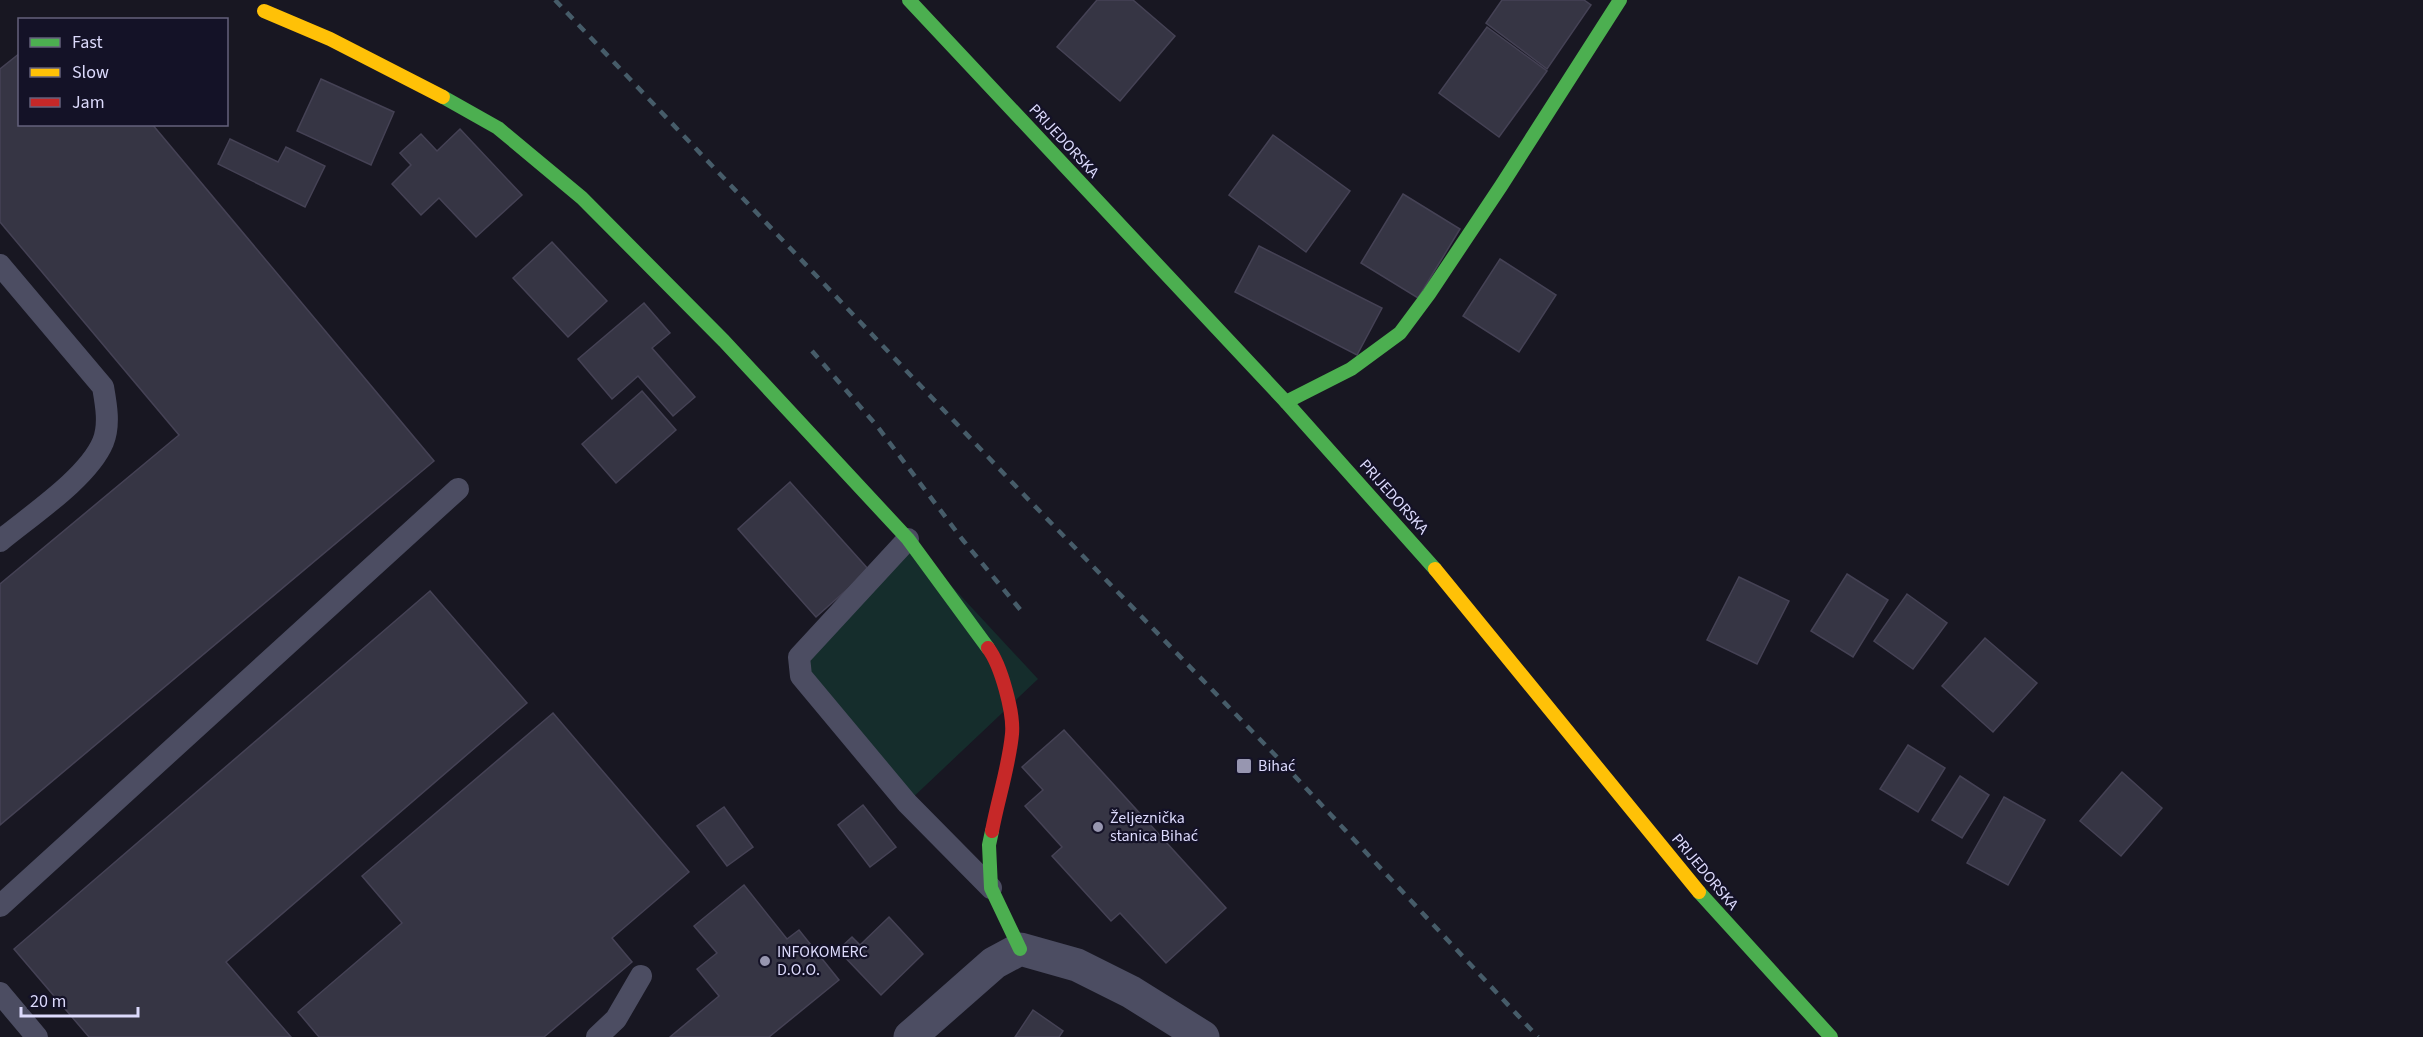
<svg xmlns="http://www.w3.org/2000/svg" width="2423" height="1037" viewBox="0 0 2423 1037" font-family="'Source Sans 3',sans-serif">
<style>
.green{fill:#152d2c}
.building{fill:#363544;stroke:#454255;stroke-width:1.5}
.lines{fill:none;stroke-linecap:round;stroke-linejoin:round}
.lane{stroke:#4c4d62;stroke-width:22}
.street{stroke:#4c4d62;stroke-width:33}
.fast{stroke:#4caf50;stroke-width:14}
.slow{stroke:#ffc107;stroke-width:14}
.jam{stroke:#c62828;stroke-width:14}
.rail{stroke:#465c69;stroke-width:4.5;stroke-dasharray:9 8;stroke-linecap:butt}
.poi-dot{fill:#9796b0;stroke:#141227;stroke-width:2}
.labels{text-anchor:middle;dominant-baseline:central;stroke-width:4.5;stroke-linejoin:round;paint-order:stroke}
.street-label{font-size:16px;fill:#dcdafc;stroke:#141227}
.poi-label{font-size:16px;fill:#dcdafc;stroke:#141227;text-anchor:start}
</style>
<rect width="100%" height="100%" fill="#181722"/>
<path class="green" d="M 908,539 L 1038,679 L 907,803 L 801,676 L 819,634 Z"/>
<g class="building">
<path d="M 1097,0 L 1133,0 L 1175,36 L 1120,101 L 1057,47 Z"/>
<path d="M 1502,0 L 1584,0 L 1591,5 L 1547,69 L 1486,23 Z"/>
<path d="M 1487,27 L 1547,71 L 1499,137 L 1439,93 Z"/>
<path d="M 20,53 L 20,124 L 152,124 L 434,461 L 0,825 L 0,584 L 179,435 L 0,222 L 0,69 Z"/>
<path d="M 321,79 L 394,112 L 371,165 L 297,131 Z"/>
<path d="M 460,129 L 522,195 L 476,237 L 439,198 L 421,215 L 392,184 L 411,165 L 400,153 L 421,134 L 437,151 Z"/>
<path d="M 1273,135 L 1350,191 L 1306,252 L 1229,195 Z"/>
<path d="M 230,139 L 278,162 L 286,147 L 325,166 L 305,207 L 218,164 Z"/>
<path d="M 1403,194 L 1460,229 L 1418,298 L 1361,263 Z"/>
<path d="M 552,242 L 607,301 L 568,337 L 513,278 Z"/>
<path d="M 1259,246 L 1382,308 L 1357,355 L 1235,292 Z"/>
<path d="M 1500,259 L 1556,295 L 1519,352 L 1463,316 Z"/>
<path d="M 644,303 L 670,333 L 652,348 L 695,397 L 673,416 L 638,376 L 612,399 L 578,359 Z"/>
<path d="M 642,391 L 676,430 L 616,483 L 582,444 Z"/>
<path d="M 790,482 L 869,570 L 816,617 L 738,529 Z"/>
<path d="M 1847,574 L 1888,600 L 1853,657 L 1811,631 Z"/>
<path d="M 1739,577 L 1789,601 L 1757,664 L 1707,640 Z"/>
<path d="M 430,591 L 527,703 L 226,962 L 291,1037 L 89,1037 L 14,949 Z"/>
<path d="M 1907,594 L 1947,623 L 1913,669 L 1874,641 Z"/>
<path d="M 1985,638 L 2037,683 L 1993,732 L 1942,686 Z"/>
<path d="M 553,713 L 689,872 L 612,938 L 632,962 L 544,1037 L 319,1037 L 298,1012 L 402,923 L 362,876 Z"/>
<path d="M 1064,730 L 1226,908 L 1166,963 L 1120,913 L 1111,921 L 1052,856 L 1062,847 L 1025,806 L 1043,790 L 1022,767 Z"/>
<path d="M 1908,745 L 1945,768 L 1918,812 L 1880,789 Z"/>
<path d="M 2122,772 L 2162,808 L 2121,856 L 2080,821 Z"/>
<path d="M 1960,776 L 1989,795 L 1962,838 L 1932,820 Z"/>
<path d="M 2004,797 L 2045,820 L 2008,885 L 1967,863 Z"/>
<path d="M 863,805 L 896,847 L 870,867 L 838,825 Z"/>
<path d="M 724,807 L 753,847 L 727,866 L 697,826 Z"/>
<path d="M 744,885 L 787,939 L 799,930 L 839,980 L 769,1037 L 670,1037 L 719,996 L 697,969 L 717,953 L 694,926 Z"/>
<path d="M 889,917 L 923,954 L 881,995 L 838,950 L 852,937 L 860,945 Z"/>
<path d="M 1033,1010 L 1063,1031 L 1059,1037 L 1015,1037 Z"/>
</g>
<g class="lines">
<g class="lane">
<path d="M 0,265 L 103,387 C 106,404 110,425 103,442 C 88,478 30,516 0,541"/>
<path d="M 908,539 L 799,657 L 801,676 L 907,803 L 991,888"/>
<path d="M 0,906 L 458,489"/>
<path d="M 0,993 L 37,1037"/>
<path d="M 597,1037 L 616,1019 L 641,976"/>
</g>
<path class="street" d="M 910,1037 L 994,963 L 1020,949 L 1077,965 L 1131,992 L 1203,1037"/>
<g class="fast">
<path d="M 909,0 L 1286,402 L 1435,569"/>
<path d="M 443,97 L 498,128 L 582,198 L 724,341 L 908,539 L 988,648"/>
<path d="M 1286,402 L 1351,369 L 1400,333 L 1429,294 L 1501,186 L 1620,0"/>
<path d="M 992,831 L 989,845 L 991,888 L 1020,949"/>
<path d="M 1699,892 L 1831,1037"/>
</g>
<g class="slow">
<path d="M 264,11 L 330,39 L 443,97"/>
<path d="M 1435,569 L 1699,892"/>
</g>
<path class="jam" d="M 988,648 C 1001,665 1014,713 1012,734 C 1009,766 998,799 992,831"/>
<g class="rail">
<path d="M 555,0 L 1026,497 L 1276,756 L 1538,1037"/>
<path d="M 812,351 L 877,426 L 962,539 L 1023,613"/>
</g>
</g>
<g class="poi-dot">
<rect x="1236" y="758" width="16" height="16" rx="3"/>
<circle cx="1098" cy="827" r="6"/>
<circle cx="765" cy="961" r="6"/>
</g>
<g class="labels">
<g class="street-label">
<text transform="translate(1064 141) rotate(47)">PRIJEDORSKA</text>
<text transform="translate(1394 497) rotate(48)">PRIJEDORSKA</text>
<text transform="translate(1705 872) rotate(50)">PRIJEDORSKA</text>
</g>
<g class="poi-label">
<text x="1258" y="766">Bihać</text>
<text x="1110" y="818">Željeznička<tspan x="1110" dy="18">stanica Bihać</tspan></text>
<text x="777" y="952">INFOKOMERC<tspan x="777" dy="18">D.O.O.</tspan></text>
</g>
</g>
<rect x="18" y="18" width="210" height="108" fill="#141227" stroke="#64627c" stroke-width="1.5"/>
<rect x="30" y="38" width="30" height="9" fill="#4caf50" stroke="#64627c" stroke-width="1.5"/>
<text x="72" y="48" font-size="18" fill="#dcdafc">Fast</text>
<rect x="30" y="68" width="30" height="9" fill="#ffc107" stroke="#64627c" stroke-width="1.5"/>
<text x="72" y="78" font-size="18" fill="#dcdafc">Slow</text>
<rect x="30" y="98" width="30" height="9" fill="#c62828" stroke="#64627c" stroke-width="1.5"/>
<text x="72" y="108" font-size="18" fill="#dcdafc">Jam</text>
<path d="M21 1007v9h117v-9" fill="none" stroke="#dcdafc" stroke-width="3"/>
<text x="30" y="1007" font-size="18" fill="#dcdafc" stroke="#141227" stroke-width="4.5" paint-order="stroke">20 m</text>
</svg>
